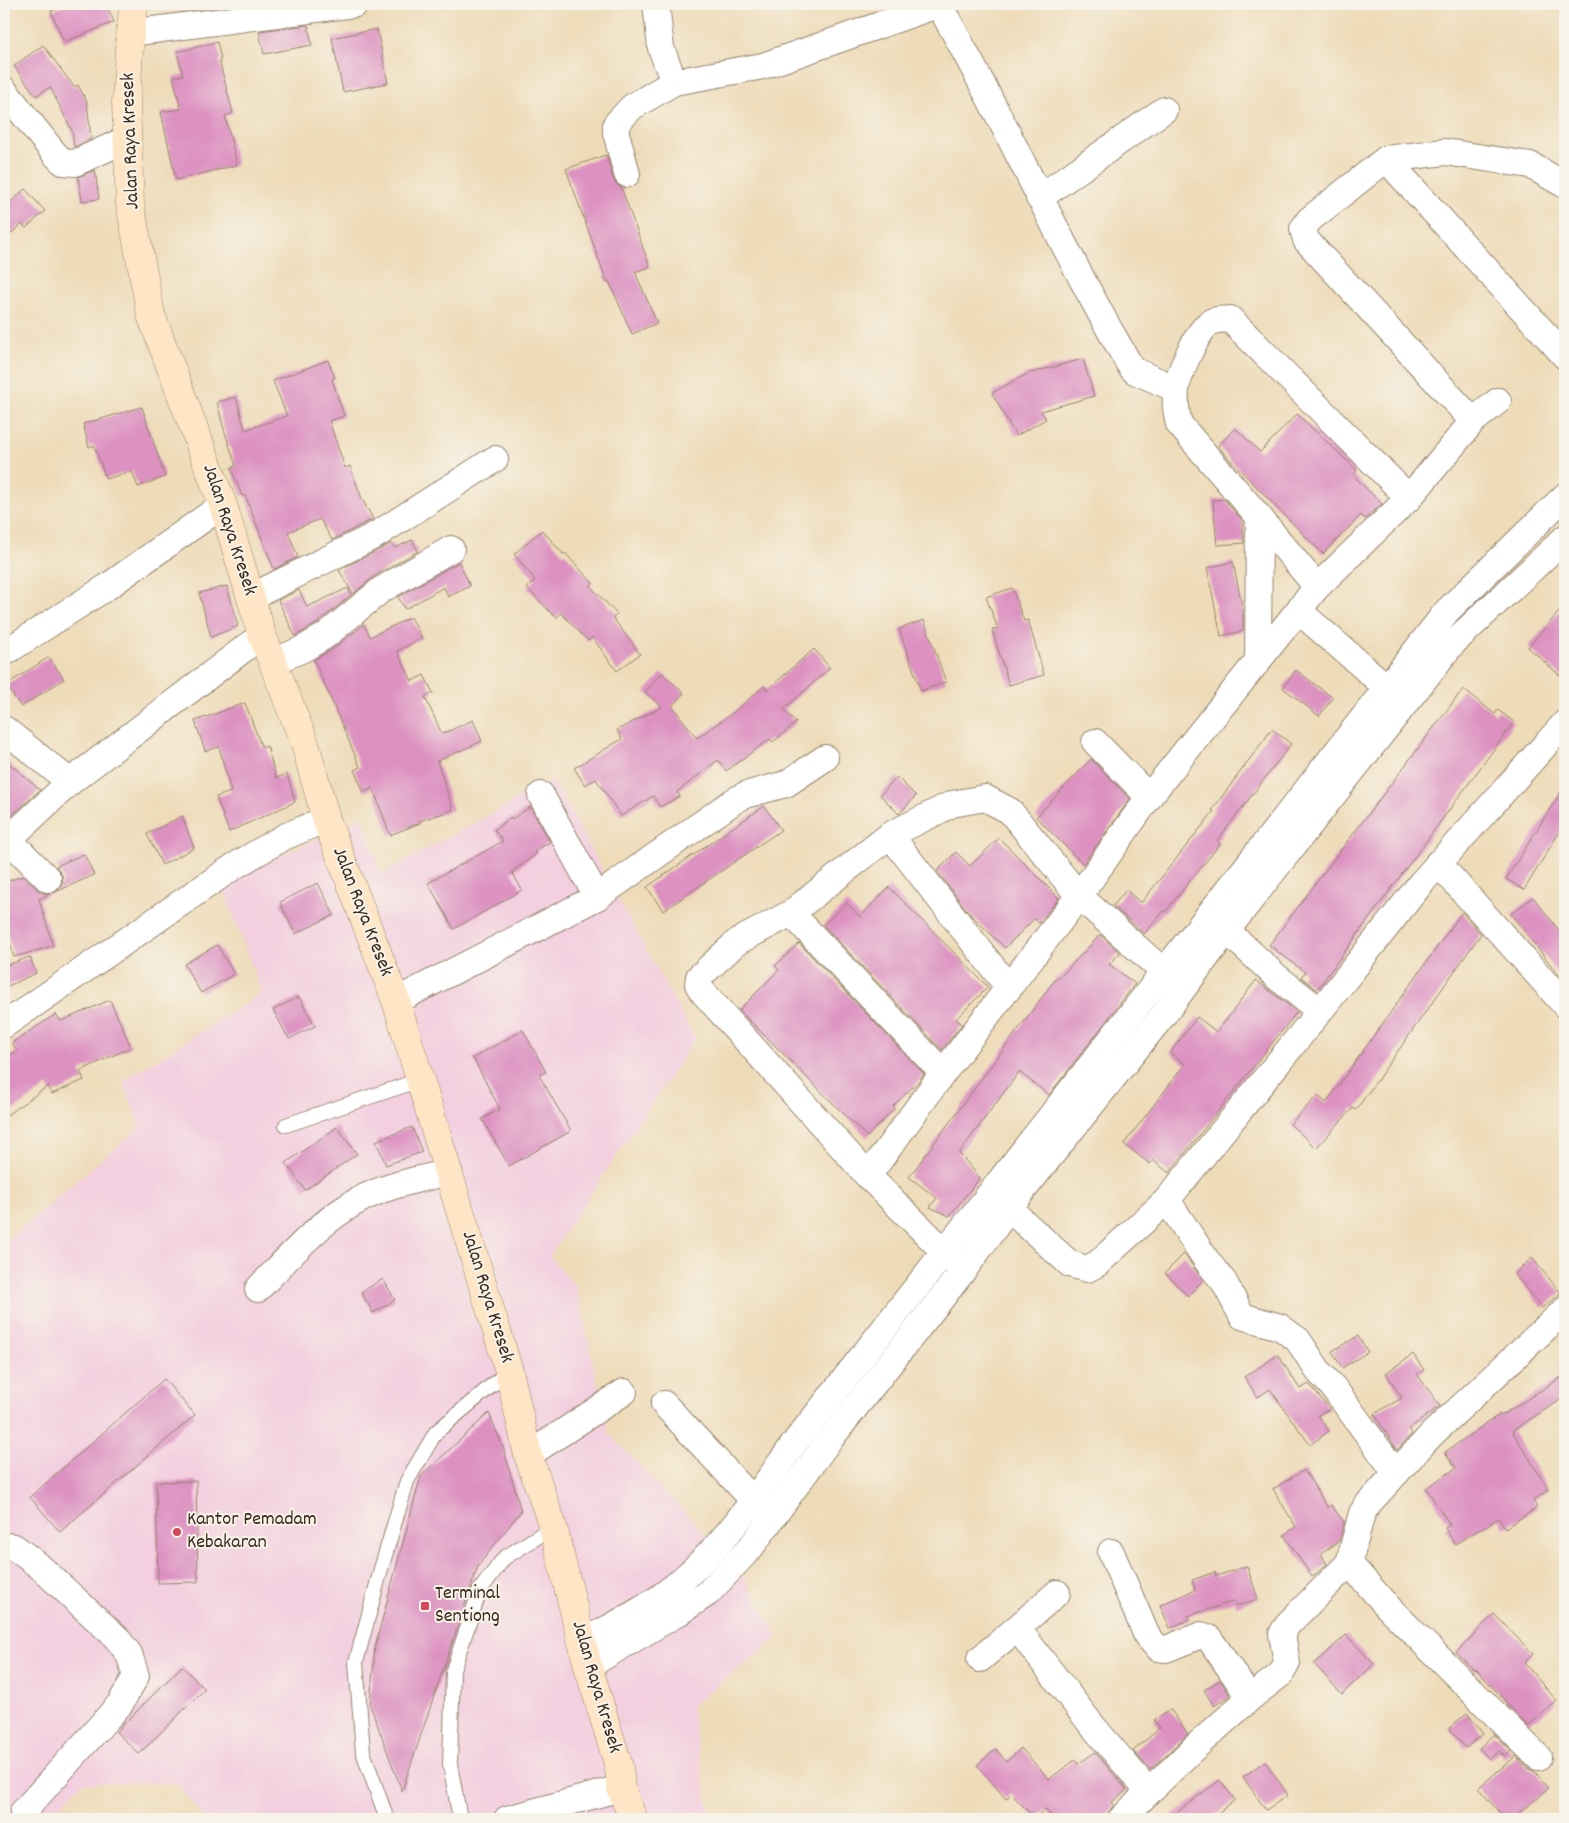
<svg xmlns="http://www.w3.org/2000/svg" width="1569" height="1823" viewBox="0 0 1569 1823" font-family="Dekko,sans-serif">
<style>
.built{fill:#f3cfdf}
.building{fill:#dc91c1}
.lines{fill:none;stroke-linecap:round;stroke-linejoin:round}
.service-casing{stroke:#94836c;stroke-width:16}
.minor-casing{stroke:#94836c;stroke-width:28}
.secondary-casing{stroke:#94836c;stroke-width:29}
.service{stroke:#fff;stroke-width:14}
.minor{stroke:#fff;stroke-width:26}
.secondary{stroke:#fee5c5;stroke-width:28}
.poi-dot{fill:#d1495b;stroke:#f7f3e8;stroke-width:2}
.labels{text-anchor:middle;dominant-baseline:central;stroke-width:4;stroke-linejoin:round;paint-order:stroke}
.street-label{font-size:20px;fill:#3b2a1e;stroke:#f7f3e8}
.poi-label{font-size:20px;fill:#3b2a1e;stroke:#f7f3e8;text-anchor:start}
</style>
<rect width="100%" height="100%" fill="#f7f3e8"/>
<filter id="ink" filterUnits="userSpaceOnUse"><feTurbulence type="fractalNoise" baseFrequency=".02" numOctaves="2"/><feDisplacementMap in="SourceGraphic" scale="10" xChannelSelector="R" yChannelSelector="G"/><feConvolveMatrix kernelMatrix="1 2 1 2 8 2 1 2 1" color-interpolation-filters="sRGB"/></filter>
<filter id="wash" filterUnits="userSpaceOnUse"><feTurbulence type="fractalNoise" baseFrequency=".0096" numOctaves="4" result="noise"/><feDisplacementMap in="SourceGraphic" scale="20" xChannelSelector="R" yChannelSelector="G"/><feGaussianBlur stdDeviation="1.12" result="paint"/><feColorMatrix in="noise" values="0 0 0 0 0 0 0 0 0 0 0 0 0 0 0 0 0 1.4 0 .05"/><feComposite in="paint" operator="in"/></filter>
<g filter="url(#wash)">
<rect width="100%" height="100%" fill="#eedcb9"/>
<path class="built" d="M 553,780 L 695,1039 L 549,1256 L 576,1287 L 609,1434 L 738,1568 L 778,1637 L 691,1706 L 710,1819 L 205,1819 L 176,1783 L 82,1783 L 49,1819 L 4,1819 L 4,1546 L 11,1541 L 4,1532 L 4,1243 L 140,1127 L 123,1081 L 262,993 L 222,884 L 362,817 L 381,874 Z"/>
<g id="blocks">
<g class="building">
<path d="M 69,4 L 106,4 L 114,22 L 64,42 L 51,11 Z"/>
<path d="M 308,25 L 312,45 L 264,54 L 259,31 Z"/>
<path d="M 377,29 L 388,83 L 343,92 L 332,38 Z"/>
<path d="M 217,42 L 221,59 L 219,60 L 233,113 L 225,116 L 237,165 L 176,180 L 161,112 L 181,109 L 173,77 L 183,75 L 177,52 Z"/>
<path d="M 43,45 L 74,87 L 78,85 L 87,102 L 91,139 L 74,147 L 72,131 L 50,87 L 36,96 L 14,66 Z"/>
<path d="M 606,155 L 613,178 L 616,184 L 621,187 L 650,267 L 635,272 L 657,323 L 632,334 L 609,281 L 607,282 L 566,169 Z"/>
<path d="M 95,170 L 99,199 L 82,201 L 78,177 Z"/>
<path d="M 25,189 L 45,211 L 26,228 L 22,224 L 4,240 L 4,208 Z"/>
<path d="M 1083,359 L 1094,396 L 1041,411 L 1046,419 L 1016,436 L 992,393 L 1027,374 Z"/>
<path d="M 328,360 L 335,378 L 332,379 L 344,416 L 329,421 L 345,468 L 350,466 L 362,499 L 373,519 L 332,540 L 320,519 L 288,532 L 298,557 L 274,569 L 245,495 L 242,496 L 231,468 L 236,466 L 223,426 L 217,402 L 236,397 L 245,430 L 287,416 L 273,381 Z"/>
<path d="M 142,407 L 165,477 L 138,487 L 132,471 L 106,479 L 94,445 L 89,447 L 83,424 Z"/>
<path d="M 1297,414 L 1357,470 L 1353,475 L 1382,504 L 1365,519 L 1361,515 L 1323,554 L 1232,462 L 1218,446 L 1235,428 L 1260,452 Z"/>
<path d="M 1224,499 L 1242,520 L 1244,543 L 1217,545 L 1213,500 Z"/>
<path d="M 542,530 L 563,554 L 565,553 L 593,583 L 590,586 L 617,614 L 613,618 L 640,654 L 617,671 L 592,637 L 588,641 L 561,613 L 556,618 L 527,588 L 535,580 L 514,554 Z"/>
<path d="M 412,540 L 418,551 L 373,577 L 353,594 L 339,570 L 392,543 L 395,548 Z"/>
<path d="M 459,562 L 470,586 L 448,597 L 444,587 L 405,609 L 398,597 Z"/>
<path d="M 1233,562 L 1243,610 L 1243,631 L 1221,636 L 1207,568 Z"/>
<path d="M 227,586 L 238,626 L 211,637 L 199,593 Z"/>
<path d="M 348,588 L 351,595 L 316,624 L 295,636 L 278,600 L 299,590 L 307,607 Z"/>
<path d="M 1012,588 L 1024,621 L 1028,620 L 1044,675 L 1009,685 L 992,630 L 998,629 L 986,597 Z"/>
<path d="M 1565,605 L 1565,680 L 1528,647 Z"/>
<path d="M 411,617 L 422,638 L 397,651 L 412,681 L 424,675 L 433,693 L 425,697 L 442,734 L 473,720 L 482,741 L 437,761 L 453,810 L 419,821 L 420,823 L 390,835 L 373,788 L 364,792 L 354,770 L 360,767 L 314,660 L 335,648 L 364,624 L 370,637 Z"/>
<path d="M 924,620 L 946,682 L 921,691 L 899,629 Z"/>
<path d="M 814,649 L 830,668 L 784,709 L 796,723 L 773,742 L 770,739 L 726,771 L 718,760 L 677,792 L 680,796 L 660,807 L 653,796 L 621,816 L 596,779 L 585,785 L 574,768 L 622,739 L 617,730 L 662,707 L 645,692 L 662,673 L 684,693 L 672,706 L 697,738 L 734,712 L 764,686 L 767,690 Z"/>
<path d="M 49,657 L 64,679 L 21,707 L 6,685 Z"/>
<path d="M 1296,670 L 1333,698 L 1319,716 L 1283,688 Z"/>
<path d="M 1463,689 L 1495,714 L 1498,710 L 1514,722 L 1318,988 L 1316,989 L 1301,977 L 1305,972 L 1269,945 Z"/>
<path d="M 245,703 L 262,748 L 267,746 L 276,778 L 287,774 L 295,802 L 229,832 L 216,797 L 231,792 L 219,747 L 205,751 L 195,721 Z"/>
<path d="M 1272,729 L 1291,744 L 1217,841 L 1220,844 L 1165,912 L 1164,911 L 1144,934 L 1113,906 L 1126,890 L 1141,903 L 1214,811 L 1212,810 Z"/>
<path d="M 4,759 L 40,790 L 7,820 L 4,817 Z"/>
<path d="M 1091,759 L 1130,799 L 1083,864 L 1036,817 Z"/>
<path d="M 897,777 L 916,796 L 899,814 L 880,795 Z"/>
<path d="M 1565,785 L 1565,823 L 1524,890 L 1506,879 Z"/>
<path d="M 764,806 L 781,830 L 663,911 L 647,887 Z"/>
<path d="M 530,807 L 550,842 L 535,851 L 537,853 L 512,872 L 522,890 L 454,929 L 428,883 L 503,841 L 494,830 L 511,817 L 512,819 Z"/>
<path d="M 182,816 L 194,848 L 162,865 L 147,834 Z"/>
<path d="M 999,838 L 1059,898 L 1039,923 L 1034,919 L 1005,948 L 970,914 L 937,871 L 956,852 L 970,866 Z"/>
<path d="M 84,854 L 94,875 L 53,893 L 59,889 L 63,882 L 62,875 L 56,866 Z"/>
<path d="M 23,876 L 38,890 L 45,894 L 52,893 L 39,899 L 53,946 L 14,957 L 4,921 L 4,882 Z"/>
<path d="M 318,883 L 334,915 L 295,934 L 280,902 Z"/>
<path d="M 889,887 L 988,987 L 956,1019 L 962,1024 L 942,1050 L 823,925 L 847,903 L 860,917 Z"/>
<path d="M 1533,897 L 1565,938 L 1565,983 L 1511,914 Z"/>
<path d="M 1462,912 L 1481,934 L 1356,1110 L 1353,1108 L 1316,1148 L 1290,1124 L 1318,1095 L 1326,1103 Z"/>
<path d="M 1100,935 L 1120,953 L 1109,964 L 1135,984 L 1049,1095 L 1019,1072 L 959,1153 L 980,1178 L 949,1216 L 930,1207 L 937,1198 L 909,1177 L 1057,977 L 1059,978 Z"/>
<path d="M 799,943 L 924,1074 L 918,1082 L 893,1106 L 895,1108 L 867,1137 L 739,1010 L 779,970 L 775,966 Z"/>
<path d="M 217,945 L 234,974 L 201,993 L 184,964 Z"/>
<path d="M 30,957 L 36,973 L 4,988 L 4,966 Z"/>
<path d="M 1256,980 L 1297,1012 L 1169,1173 L 1153,1160 L 1150,1164 L 1124,1144 L 1185,1064 L 1170,1053 L 1197,1017 L 1217,1032 Z"/>
<path d="M 299,997 L 315,1026 L 289,1039 L 273,1010 Z"/>
<path d="M 110,1000 L 131,1047 L 80,1071 L 84,1080 L 52,1094 L 48,1086 L 4,1117 L 4,1060 L 17,1051 L 12,1043 L 56,1014 L 61,1021 Z"/>
<path d="M 523,1030 L 546,1072 L 539,1075 L 571,1131 L 509,1166 L 482,1119 L 500,1109 L 473,1058 Z"/>
<path d="M 337,1127 L 357,1154 L 305,1190 L 286,1163 Z"/>
<path d="M 412,1127 L 422,1152 L 386,1165 L 376,1141 Z"/>
<path d="M 1184,1254 L 1203,1280 L 1188,1296 L 1165,1273 Z"/>
<path d="M 1532,1258 L 1561,1293 L 1542,1308 L 1514,1274 Z"/>
<path d="M 383,1279 L 395,1300 L 373,1313 L 361,1292 Z"/>
<path d="M 1358,1336 L 1368,1352 L 1342,1368 L 1332,1351 Z"/>
<path d="M 1413,1354 L 1424,1370 L 1417,1374 L 1440,1406 L 1409,1429 L 1412,1434 L 1397,1450 L 1374,1414 L 1402,1398 L 1386,1373 Z"/>
<path d="M 1278,1355 L 1300,1389 L 1309,1384 L 1330,1409 L 1318,1415 L 1329,1431 L 1310,1445 L 1270,1389 L 1258,1397 L 1244,1377 Z"/>
<path d="M 1565,1375 L 1565,1397 L 1512,1431 L 1549,1490 L 1533,1500 L 1537,1508 L 1505,1528 L 1499,1518 L 1455,1544 L 1445,1528 L 1450,1525 L 1426,1488 L 1456,1468 L 1445,1452 L 1500,1414 L 1501,1416 Z"/>
<path d="M 164,1379 L 195,1415 L 60,1532 L 30,1497 Z"/>
<path d="M 489,1413 L 503,1447 L 521,1511 L 478,1566 L 402,1791 L 370,1705 L 375,1646 L 421,1476 Z"/>
<path d="M 1304,1470 L 1328,1508 L 1331,1505 L 1344,1522 L 1339,1541 L 1321,1554 L 1327,1564 L 1312,1577 L 1284,1535 L 1296,1527 L 1273,1489 Z"/>
<path d="M 196,1481 L 198,1582 L 158,1583 L 156,1482 Z"/>
<path d="M 1247,1566 L 1258,1599 L 1236,1606 L 1234,1601 L 1188,1616 L 1190,1619 L 1170,1628 L 1160,1605 L 1195,1590 L 1192,1580 L 1215,1572 L 1216,1576 Z"/>
<path d="M 1494,1614 L 1533,1654 L 1524,1663 L 1557,1701 L 1528,1726 L 1476,1669 L 1474,1670 L 1456,1653 Z"/>
<path d="M 1346,1635 L 1374,1664 L 1342,1694 L 1314,1664 Z"/>
<path d="M 182,1666 L 205,1689 L 139,1754 L 116,1732 Z"/>
<path d="M 1220,1680 L 1230,1696 L 1214,1706 L 1204,1690 Z"/>
<path d="M 1170,1709 L 1188,1734 L 1150,1770 L 1133,1751 L 1160,1728 L 1154,1720 Z"/>
<path d="M 1467,1713 L 1483,1734 L 1466,1748 L 1449,1728 Z"/>
<path d="M 1494,1734 L 1511,1751 L 1505,1757 L 1499,1751 L 1489,1759 L 1479,1748 Z"/>
<path d="M 1021,1748 L 1049,1779 L 1075,1760 L 1078,1764 L 1095,1752 L 1127,1790 L 1112,1802 L 1114,1805 L 1104,1819 L 1054,1819 L 1045,1809 L 1035,1818 L 1011,1794 L 1006,1799 L 977,1765 L 996,1749 L 1006,1762 Z"/>
<path d="M 1516,1756 L 1527,1768 L 1535,1772 L 1549,1788 L 1512,1819 L 1505,1819 L 1478,1788 Z"/>
<path d="M 1265,1761 L 1288,1795 L 1266,1810 L 1243,1777 Z"/>
<path d="M 1220,1780 L 1235,1800 L 1210,1819 L 1168,1819 Z"/>
</g>
</g>
</g>
<g filter="url(#ink)">
<use href="#blocks" fill-opacity="0" stroke="#94836c" stroke-width="1"/>
<g class="lines">
<defs>
<g id="service">
<path d="M 286,1125 L 420,1080"/>
<path d="M 387,1819 L 363,1752 L 356,1662 L 381,1569 L 407,1481 L 436,1432 L 509,1371"/>
<path d="M 460,1819 L 450,1764 L 453,1670 L 480,1590 L 504,1558 L 553,1527"/>
</g>
<g id="minor">
<path d="M 656,4 L 661,48 L 674,82 L 763,66 L 940,4"/>
<path d="M 939,5 C 1007,123 1061,249 1131,367 L 1135,371 L 1176,389"/>
<path d="M 130,33 L 355,4"/>
<path d="M 4,90 L 55,154 L 63,162 L 75,163 L 127,139"/>
<path d="M 1386,159 L 1565,356"/>
<path d="M 627,174 L 616,133 L 616,124 L 632,107 L 674,82"/>
<path d="M 1039,198 L 1164,110"/>
<path d="M 1473,421 L 1306,240 L 1303,229 L 1309,220 L 1386,159 L 1445,152 L 1530,165 L 1565,185"/>
<path d="M 1317,587 L 1259,517 L 1179,424 C 1176,413 1175,401 1176,389 C 1179,373 1197,330 1211,322 C 1215,319 1224,320 1230,319 L 1409,498"/>
<path d="M 251,597 L 376,535 L 495,459"/>
<path d="M 1299,611 L 1400,699"/>
<path d="M 4,653 L 107,587 L 223,505"/>
<path d="M 273,662 L 303,649 L 325,636 L 381,590 L 451,549"/>
<path d="M 1258,662 L 1259,517"/>
<path d="M 4,729 L 70,782"/>
<path d="M 1095,742 L 1149,797"/>
<path d="M 541,795 L 597,897"/>
<path d="M 4,835 L 48,879"/>
<path d="M 890,835 L 1009,988"/>
<path d="M 9,839 L 70,782 L 262,635"/>
<path d="M 1438,863 L 1565,1005"/>
<path d="M 791,913 L 943,1073"/>
<path d="M 1213,918 L 1278,978 L 1320,1011"/>
<path d="M 396,1001 L 597,897 L 734,801 L 745,795 L 786,784 L 825,758"/>
<path d="M 4,1025 L 233,867 L 284,837 L 326,819"/>
<path d="M 868,1176 L 943,1073 L 1079,896 L 1149,797 L 1317,587 L 1409,498 L 1473,421 L 1498,401"/>
<path d="M 997,1198 L 1070,1264 L 1087,1269 L 1097,1264 L 1167,1200 L 1207,1261 L 1224,1282 L 1242,1316 L 1280,1327 L 1298,1340 L 1319,1372 L 1333,1387 L 1396,1473"/>
<path d="M 1167,1200 L 1320,1011 L 1422,882 L 1565,723"/>
<path d="M 956,1263 L 868,1176 L 702,991 L 698,984 L 699,977 L 737,942 L 791,913 L 890,835 L 952,804 L 985,798 L 1010,811 L 1079,896 L 1164,972 L 1177,983"/>
<path d="M 258,1289 C 293,1253 330,1209 379,1191 C 401,1182 426,1178 449,1172"/>
<path d="M 664,1404 L 753,1500 L 766,1512"/>
<path d="M 528,1455 L 624,1392"/>
<path d="M 4,1546 L 14,1547 L 38,1565 L 116,1637 L 129,1654 L 136,1676 L 120,1704 L 23,1812"/>
<path d="M 1111,1552 L 1147,1636 L 1158,1648 L 1166,1649 L 1201,1635 L 1209,1638 L 1250,1698"/>
<path d="M 1349,1563 L 1362,1513 L 1368,1504 L 1431,1435 L 1565,1310"/>
<path d="M 1017,1628 L 1057,1593"/>
<path d="M 583,1642 C 608,1628 635,1615 659,1598 C 717,1557 756,1497 796,1441 L 1447,611 L 1565,496"/>
<path d="M 980,1659 L 1017,1628 L 1091,1724 L 1149,1792"/>
<path d="M 588,1666 L 678,1613 L 708,1593 L 751,1547 L 827,1443 L 963,1271 L 1009,1208 L 1164,1014 L 1227,930 L 1452,644 L 1565,538"/>
<path d="M 507,1819 L 621,1788"/>
<path d="M 1121,1819 L 1193,1749 L 1250,1698 L 1281,1674 L 1287,1663 L 1282,1634 L 1288,1624 L 1349,1563 L 1386,1605 L 1538,1757"/>
</g>
<path id="secondary" d="M 134,4 L 130,33 L 126,103 L 130,204 L 151,315 L 223,505 L 262,635 L 305,744 L 326,819 L 396,1001 L 509,1371 L 528,1455 L 553,1527 L 588,1666 L 619,1767 L 621,1788 L 633,1819"/>
</defs>
<use href="#service" class="service-casing"/>
<use href="#minor" class="minor-casing"/>
<use href="#secondary" class="secondary-casing"/>
<use href="#service" class="service"/>
<use href="#minor" class="minor"/>
<use href="#secondary" class="secondary"/>
</g>
</g>
<g class="poi-dot">
<circle cx="177" cy="1532" r="5"/>
<rect x="420" y="1601" width="10" height="10" rx="2.5"/>
</g>
<g class="labels">
<g class="street-label">
<text transform="translate(131 141) rotate(-92)">Jalan Raya Kresek</text>
<text transform="translate(229 530) rotate(72)">Jalan Raya Kresek</text>
<text transform="translate(362 912) rotate(69)">Jalan Raya Kresek</text>
<text transform="translate(487 1297) rotate(73)">Jalan Raya Kresek</text>
<text transform="translate(596 1687) rotate(74)">Jalan Raya Kresek</text>
</g>
<g class="poi-label">
<text x="187" y="1520">Kantor Pemadam<tspan x="187" dy="23">Kebakaran</tspan></text>
<text x="435" y="1594">Terminal<tspan x="435" dy="23">Sentiong</tspan></text>
</g>
</g>
<rect width="1569" height="1823" fill="none" stroke="#f7f3e8" stroke-width="20"/>
</svg>
